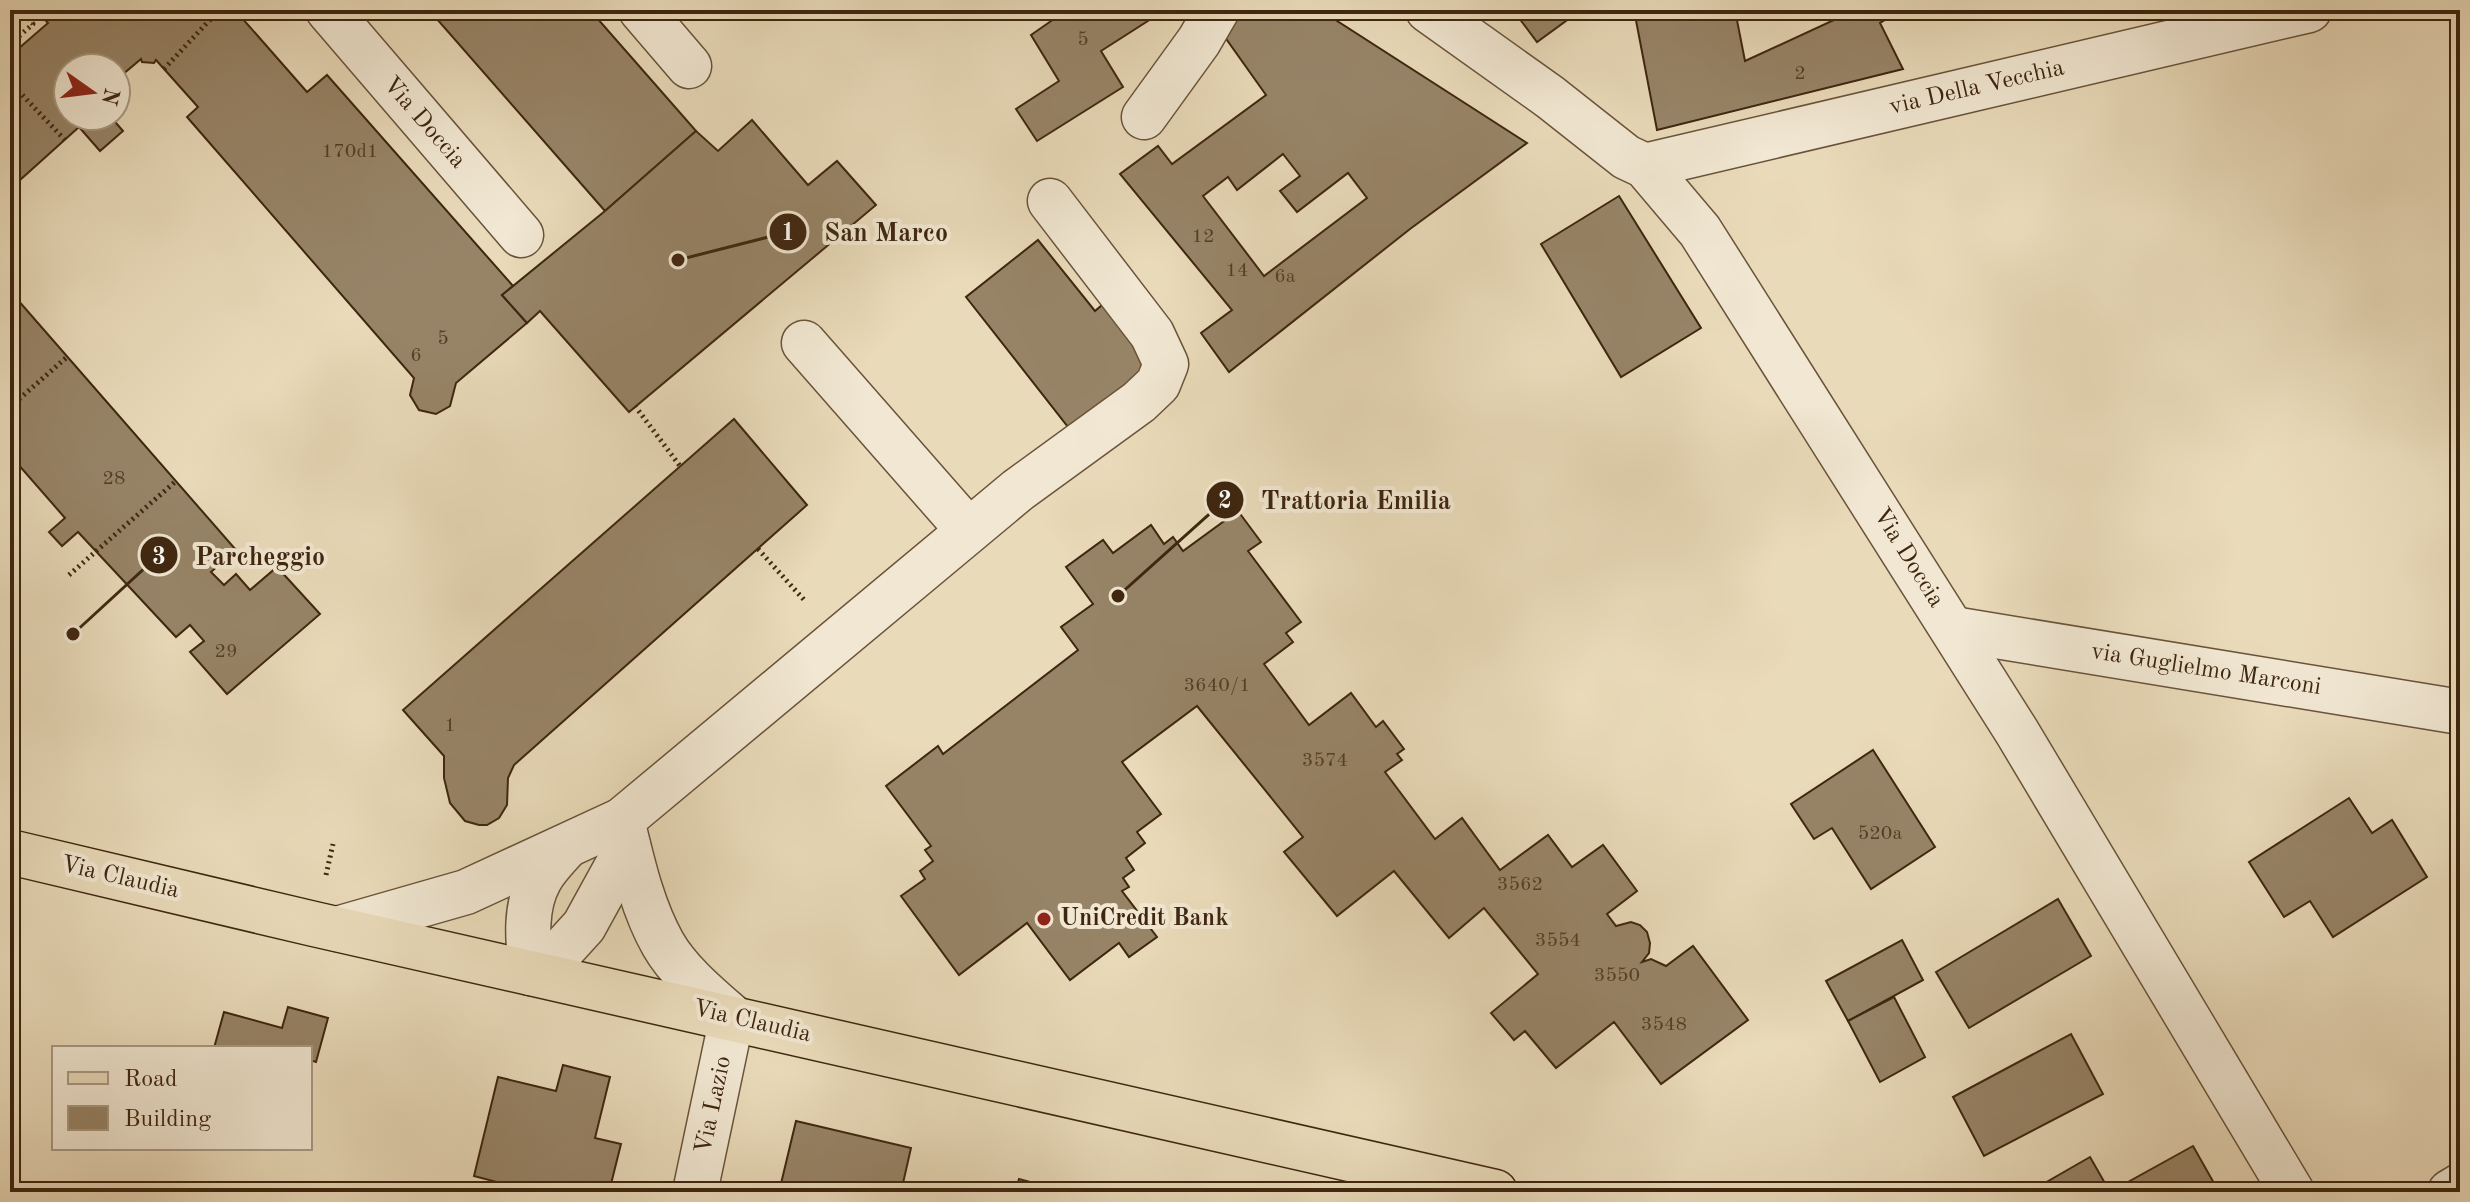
<svg xmlns="http://www.w3.org/2000/svg" width="2470" height="1202" viewBox="0 0 2470 1202" font-family="'Old Standard TT',serif">
<style>
.building{fill:#978467;stroke:#3e260f;stroke-width:2;fill-rule:evenodd}
.lines{fill:none;stroke-linecap:round;stroke-linejoin:round}
.minor-casing{stroke:#69533a;stroke-width:47}
.major-casing{stroke:#3e260f;stroke-width:47}
.path{stroke:#3e260f;stroke-width:5;stroke-dasharray:2 4;stroke-linecap:butt}
.minor{stroke:#f1e7d2;stroke-width:44}
.major{stroke:#e9dab9;stroke-width:44}
.poi-dot{fill:#8f2418;stroke:#f1e7d2;stroke-width:3}
.labels{text-anchor:middle;dominant-baseline:central;stroke-width:8;stroke-linejoin:round;paint-order:stroke}
.number-label{font-size:20px;fill:#543e25}
.street-label{font-size:24px;fill:#3e260f;stroke:#f1e7d2}
.poi-label{font-size:24px;font-weight:bold;fill:#3e260f;stroke:#f1e7d2;text-anchor:start}
.leader{fill:none;stroke:#3e260f;stroke-width:3}
.callout-dot{fill:#3e260f;stroke:#f1e7d2;stroke-width:3}
.mark-label{font-size:24px;text-anchor:middle;font-weight:bold;fill:#fff}
.callout-label{font-size:26px;text-anchor:middle;font-weight:bold;fill:#3e260f;stroke:#f1e7d2;stroke-width:8;stroke-linejoin:round;paint-order:stroke}
</style>
<rect width="100%" height="100%" fill="#e9dab9"/>
<filter id="stains"><feTurbulence type="fractalNoise" baseFrequency=".0025" numOctaves="4"/><feColorMatrix values="0 0 0 0 .2 0 0 0 0 .09 0 0 0 0 .02 0 0 0 .5 -.17"/></filter>
<radialGradient id="worn" r=".72"><stop offset=".6" stop-color="#630" stop-opacity="0"/><stop offset="1" stop-color="#630" stop-opacity=".3"/></radialGradient>
<g class="building">
<path d="M 36,10 L 235,10 L 307,92 L 327,75 L 513,286 L 502,295 L 527,323 L 456,383 L 450,406 L 436,414 L 419,410 L 410,395 L 414,378 L 187,117 L 198,107 L 156,60 L 154,63 L 142,62 L 141,59 L 116,80 L 116,68 L 68,68 L 68,116 L 110,116 L 123,131 L 100,151 L 79,127 L 10,189 L 10,56 L 48,23 Z"/>
<path d="M 429,10 L 590,10 L 696,131 L 605,211 Z"/>
<path d="M 1067,10 L 1165,10 L 1101,51 L 1123,87 L 1037,141 L 1016,109 L 1059,81 L 1031,35 Z"/>
<path d="M 1239,10 L 1320,10 L 1527,143 L 1410,229 L 1229,372 L 1201,333 L 1232,310 L 1120,174 L 1158,146 L 1172,164 L 1266,95 L 1222,33 ZM 1283,154 L 1300,176 L 1280,191 L 1297,212 L 1348,173 L 1367,198 L 1264,276 L 1203,196 L 1228,177 L 1237,190 Z"/>
<path d="M 1513,10 L 1581,10 L 1537,42 Z"/>
<path d="M 1634,10 L 1735,10 L 1745,61 L 1834,20 L 1830,10 L 1902,10 L 1880,23 L 1903,69 L 1657,130 Z"/>
<path d="M 752,120 L 808,185 L 837,161 L 876,205 L 629,412 L 540,311 L 527,323 L 502,295 L 605,211 L 696,131 L 718,151 Z"/>
<path d="M 1619,196 L 1701,328 L 1621,377 L 1541,244 Z"/>
<path d="M 1038,240 L 1095,311 L 1102,305 L 1153,369 L 1072,432 L 966,297 Z"/>
<path d="M 10,291 L 236,550 L 211,572 L 224,585 L 236,574 L 250,590 L 277,567 L 320,614 L 227,694 L 190,652 L 204,641 L 190,625 L 176,637 L 78,532 L 62,546 L 49,532 L 65,518 L 10,455 Z"/>
<path d="M 734,419 L 807,505 L 514,765 L 508,778 L 507,805 L 499,818 L 487,825 L 479,825 L 465,821 L 450,803 L 444,778 L 444,756 L 403,710 Z"/>
<path d="M 1238,511 L 1261,542 L 1248,551 L 1301,622 L 1286,633 L 1293,642 L 1264,664 L 1309,725 L 1351,693 L 1376,727 L 1383,721 L 1404,749 L 1397,754 L 1402,760 L 1385,772 L 1435,839 L 1462,818 L 1500,870 L 1548,835 L 1572,867 L 1603,845 L 1637,891 L 1607,914 L 1616,926 L 1631,922 L 1640,925 L 1647,932 L 1650,943 L 1649,953 L 1642,962 L 1651,959 L 1666,966 L 1693,946 L 1748,1020 L 1661,1084 L 1614,1022 L 1556,1068 L 1525,1031 L 1514,1040 L 1491,1013 L 1538,974 L 1484,908 L 1449,938 L 1394,871 L 1337,916 L 1284,852 L 1303,837 L 1197,706 L 1122,762 L 1161,814 L 1137,832 L 1145,843 L 1126,858 L 1134,870 L 1123,878 L 1129,887 L 1122,891 L 1157,937 L 1129,957 L 1119,943 L 1070,980 L 1027,923 L 959,975 L 901,896 L 925,879 L 920,871 L 933,861 L 925,850 L 931,846 L 886,786 L 938,746 L 943,754 L 1078,650 L 1061,627 L 1093,604 L 1066,567 L 1103,540 L 1113,553 L 1151,525 L 1164,544 L 1173,537 L 1183,551 Z"/>
<path d="M 1873,750 L 1935,847 L 1871,889 L 1832,828 L 1814,839 L 1791,804 Z"/>
<path d="M 2349,798 L 2372,833 L 2392,820 L 2427,877 L 2333,937 L 2310,901 L 2284,917 L 2249,862 Z"/>
<path d="M 2058,899 L 2091,956 L 1969,1028 L 1936,972 Z"/>
<path d="M 1902,940 L 1923,980 L 1848,1021 L 1826,981 Z"/>
<path d="M 1894,997 L 1925,1057 L 1880,1082 L 1848,1021 Z"/>
<path d="M 288,1007 L 328,1018 L 316,1062 L 310,1060 L 310,1048 L 214,1048 L 224,1012 L 282,1028 Z"/>
<path d="M 2071,1034 L 2103,1094 L 1984,1156 L 1953,1097 Z"/>
<path d="M 563,1065 L 610,1077 L 595,1138 L 621,1144 L 609,1192 L 535,1192 L 474,1176 L 498,1077 L 556,1091 Z"/>
<path d="M 796,1121 L 911,1148 L 901,1192 L 779,1192 Z"/>
<path d="M 2193,1146 L 2219,1192 L 2110,1192 Z"/>
<path d="M 2090,1157 L 2110,1192 L 2029,1192 Z"/>
<path d="M 1019,1179 L 1067,1192 L 1015,1192 Z"/>
</g>
<g class="lines">
<defs>
<g id="minor">
<path d="M 328,10 L 521,235"/>
<path d="M 641,10 L 689,66"/>
<path d="M 1428,10 L 1550,97 L 1626,157 L 1645,166 L 1700,231 L 2017,732 L 2292,1192"/>
<path d="M 1144,117 L 1199,41 L 1217,10"/>
<path d="M 1645,166 L 2309,10"/>
<path d="M 804,343 L 968,530"/>
<path d="M 1953,629 L 2460,712"/>
<path d="M 622,820 C 632,861 642,907 663,944 C 679,972 708,996 732,1017 L 695,1192"/>
<path d="M 337,929 L 466,892 L 622,820 L 1018,490 L 1139,402 L 1158,384 L 1166,364 L 1152,334 L 1050,201"/>
<path d="M 531,973 L 564,948 L 584,926 L 628,846"/>
<path d="M 531,973 C 528,942 524,907 540,879 C 546,868 556,858 564,849"/>
<path d="M 2450,1192 L 2460,1186"/>
</g>
<path id="major" d="M 10,852 L 314,924 L 1495,1192"/>
</defs>
<use href="#minor" class="minor-casing"/>
<use href="#major" class="major-casing"/>
<g class="path">
<path d="M 10,44 L 33,24 L 21,10"/>
<path d="M 164,69 L 219,10"/>
<path d="M 10,82 L 65,140"/>
<path d="M 635,406 L 680,466"/>
<path d="M 10,407 L 67,357"/>
<path d="M 758,549 L 806,602"/>
<path d="M 69,575 L 176,481"/>
<path d="M 326,875 L 333,844"/>
</g>
<use href="#minor" class="minor"/>
<use href="#major" class="major"/>
</g>
<circle class="poi-dot" cx="1044" cy="919" r="8"/>
<g class="labels">
<g class="number-label">
<text x="1083" y="40">5</text>
<text x="1800" y="74">2</text>
<text x="350" y="152">170d1</text>
<text x="1203" y="237">12</text>
<text x="1237" y="271">14</text>
<text x="1285" y="277">6a</text>
<text x="443" y="339">5</text>
<text x="416" y="356">6</text>
<text x="114" y="479">28</text>
<text x="226" y="652">29</text>
<text x="1217" y="686">3640/1</text>
<text x="450" y="726">1</text>
<text x="1325" y="761">3574</text>
<text x="1880" y="834">520a</text>
<text x="1520" y="885">3562</text>
<text x="1558" y="941">3554</text>
<text x="1617" y="976">3550</text>
<text x="1664" y="1025">3548</text>
</g>
<g class="street-label">
<text transform="translate(1977 88) rotate(-13)">via Della Vecchia</text>
<text transform="translate(424 123) rotate(49)">Via Doccia</text>
<text transform="translate(1908 558) rotate(58)">Via Doccia</text>
<text transform="translate(2206 670) rotate(9)">via Guglielmo Marconi</text>
<text transform="translate(120 878) rotate(13)">Via Claudia</text>
<text transform="translate(752 1022) rotate(13)">Via Claudia</text>
<text transform="translate(714 1105) rotate(-78)">Via Lazio</text>
</g>
<g class="poi-label">
<text x="1060" y="919">UniCredit Bank</text>
</g>
</g>
<path class="leader" d="M678 260L788 232M1118 596L1225 500M73 634L159 555"/>
<g class="callout-dot">
<circle cx="678" cy="260" r="8"/>
<circle cx="1118" cy="596" r="8"/>
<circle cx="73" cy="634" r="8"/>
<circle cx="788" cy="232" r="20"/>
<circle cx="1225" cy="500" r="20"/>
<circle cx="159" cy="555" r="20"/>
</g>
<g class="mark-label">
<text x="788" y="240">1</text>
<text x="1225" y="508">2</text>
<text x="159" y="564">3</text>
</g>
<g class="callout-label">
<text x="886" y="241">San Marco</text>
<text x="1356" y="509">Trattoria Emilia</text>
<text x="260" y="565">Parcheggio</text>
</g>
<rect width="2470" height="1202" fill="none" stroke="#e9dab9" stroke-width="40"/>
<rect x="12" y="12" width="2446" height="1178" fill="none" stroke="#3e260f" stroke-width="4"/>
<rect x="20" y="20" width="2430" height="1162" fill="none" stroke="#3e260f" stroke-width="2"/>
<rect x="52" y="1046" width="260" height="104" fill="#f1e7d2" stroke="#a99a84" stroke-width="2"/>
<rect x="68" y="1072" width="40" height="12" fill="#e9dab9" stroke="#a99a84" stroke-width="2"/>
<text x="124" y="1086" font-size="24" fill="#3e260f">Road</text>
<rect x="68" y="1106" width="40" height="24" fill="#978467" stroke="#a99a84" stroke-width="2"/>
<text x="124" y="1126" font-size="24" fill="#3e260f">Building</text>
<g transform="translate(92 92) rotate(104)"><circle r="38" fill="#f1e7d2" stroke="#a99a84" stroke-width="2"/>
<path d="M0-6L14 30L0 20L-14 30Z" fill="#8f2418"/>
<text y="-12" font-size="22" font-weight="bold" text-anchor="middle" fill="#3e260f">N</text>
</g>
<rect width="100%" height="100%" filter="url(#stains)"/>
<rect width="100%" height="100%" fill="url(#worn)"/>
</svg>
